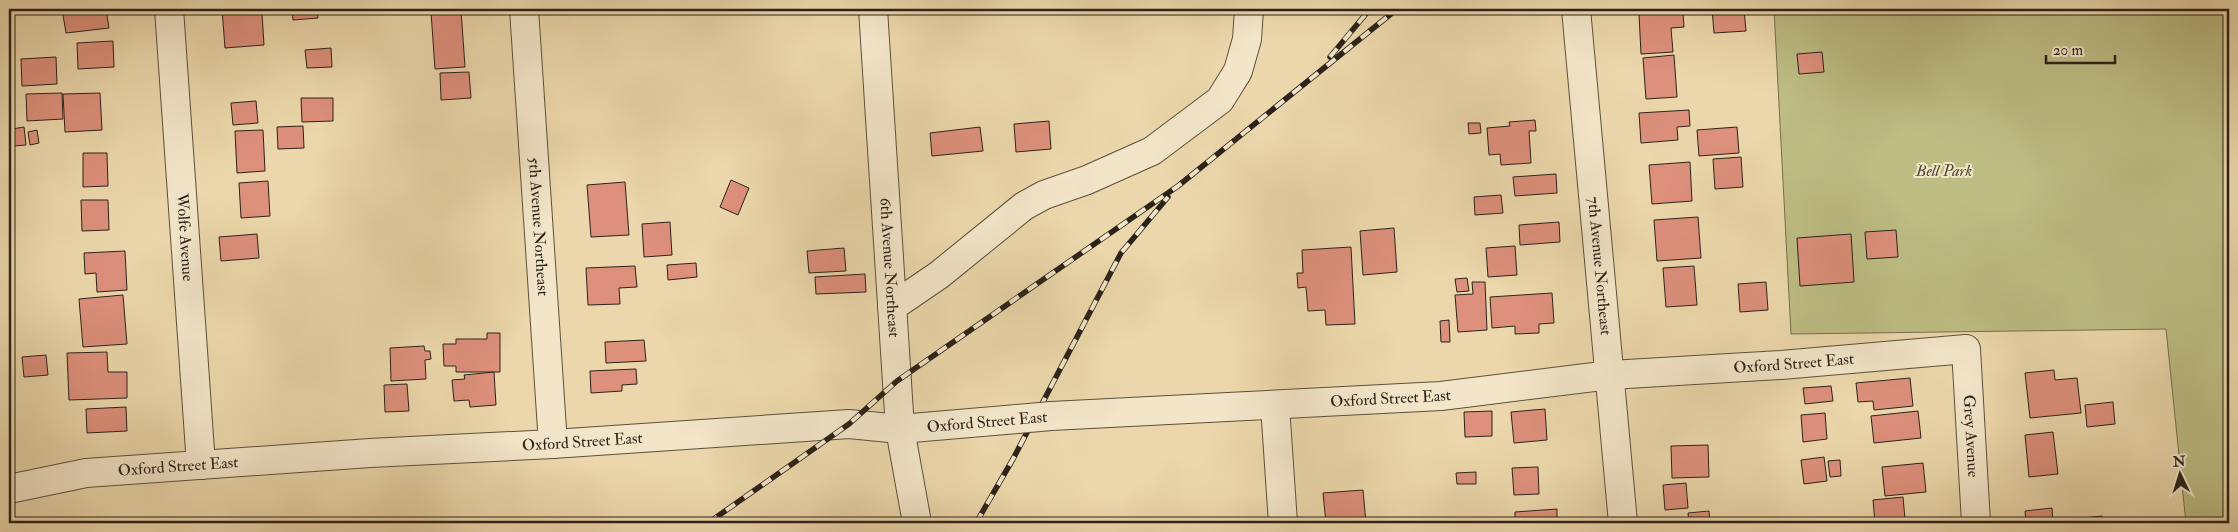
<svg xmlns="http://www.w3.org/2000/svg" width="2238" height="532" viewBox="0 0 2238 532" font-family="'IM FELL Double Pica',serif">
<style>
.green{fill:#bdbd84;stroke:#74704e}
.building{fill:#dd907c;stroke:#2c2318}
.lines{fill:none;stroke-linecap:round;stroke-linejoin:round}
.minor-casing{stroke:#5c503d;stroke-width:30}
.minor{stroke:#f2e5c8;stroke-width:28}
.rail-casing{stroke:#2c2318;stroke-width:5.5}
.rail{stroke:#f2e5c8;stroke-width:4;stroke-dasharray:11;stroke-linecap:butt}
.minor-bridge-casing{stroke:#5c503d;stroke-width:30;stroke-linecap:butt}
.minor-bridge{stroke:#f2e5c8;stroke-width:28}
.labels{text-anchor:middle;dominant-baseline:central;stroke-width:4;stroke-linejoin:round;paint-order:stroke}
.park-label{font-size:16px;font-style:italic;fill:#504a33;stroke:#f2e5c8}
.street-label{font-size:16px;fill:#2c2318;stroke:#f2e5c8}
</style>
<rect width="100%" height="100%" fill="#ebd7ab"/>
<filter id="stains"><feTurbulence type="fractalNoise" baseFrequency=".004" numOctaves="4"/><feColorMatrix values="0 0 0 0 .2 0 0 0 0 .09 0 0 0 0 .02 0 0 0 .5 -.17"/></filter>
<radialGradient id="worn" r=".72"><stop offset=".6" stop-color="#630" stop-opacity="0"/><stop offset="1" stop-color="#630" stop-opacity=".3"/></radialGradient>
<path class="green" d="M 1774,9 L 2229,9 L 2229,523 L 2186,523 L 2166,329 L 1791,334 Z"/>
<g class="building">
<path d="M 62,9 L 106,9 L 109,28 L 66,33 Z"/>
<path d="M 222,9 L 274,9 L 274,12 L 262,13 L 264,45 L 225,48 Z"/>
<path d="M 292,9 L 317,9 L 318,18 L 293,20 Z"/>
<path d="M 1712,9 L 1744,9 L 1746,31 L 1714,33 Z"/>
<path d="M 461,10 L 465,67 L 435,69 L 431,12 Z"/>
<path d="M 1670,12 L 1670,14 L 1683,13 L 1684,27 L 1671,28 L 1673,52 L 1641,54 L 1639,14 Z"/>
<path d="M 113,41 L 114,67 L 78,69 L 77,43 Z"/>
<path d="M 331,48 L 332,67 L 307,68 L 305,50 Z"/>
<path d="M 1822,52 L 1824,72 L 1799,74 L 1797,54 Z"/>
<path d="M 1674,55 L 1677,97 L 1646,99 L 1643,58 Z"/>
<path d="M 56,57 L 57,84 L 22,86 L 21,59 Z"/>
<path d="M 469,72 L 471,98 L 441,100 L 440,73 Z"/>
<path d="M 62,93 L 63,119 L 27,121 L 26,94 Z"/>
<path d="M 100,93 L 102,130 L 65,132 L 63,94 Z"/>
<path d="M 301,98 L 333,98 L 333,121 L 302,122 Z"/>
<path d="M 256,101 L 258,123 L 233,125 L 231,103 Z"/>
<path d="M 1689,110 L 1690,126 L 1677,127 L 1678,140 L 1641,143 L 1639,113 Z"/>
<path d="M 1535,120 L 1536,131 L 1529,131 L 1531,163 L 1501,165 L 1500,154 L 1489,155 L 1487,128 L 1510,126 L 1509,122 Z"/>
<path d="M 1049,121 L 1051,149 L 1016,152 L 1014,124 Z"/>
<path d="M 1468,123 L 1480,123 L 1481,133 L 1469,134 Z"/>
<path d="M 303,126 L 304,148 L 278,149 L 277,127 Z"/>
<path d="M 24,127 L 26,145 L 14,146 L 12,129 Z"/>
<path d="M 980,127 L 983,151 L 932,156 L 930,133 Z"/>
<path d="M 1737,127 L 1739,153 L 1699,156 L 1697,130 Z"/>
<path d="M 37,130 L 39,143 L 30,145 L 28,132 Z"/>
<path d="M 263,130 L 265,171 L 237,173 L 235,131 Z"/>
<path d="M 83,153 L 107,153 L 108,186 L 83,187 Z"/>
<path d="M 1741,157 L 1743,187 L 1715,189 L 1713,159 Z"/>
<path d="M 1690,162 L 1692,201 L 1652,204 L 1649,165 Z"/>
<path d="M 1556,174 L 1557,193 L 1515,196 L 1513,177 Z"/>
<path d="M 731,180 L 749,188 L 738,215 L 720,207 Z"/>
<path d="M 268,181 L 270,216 L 241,218 L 239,183 Z"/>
<path d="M 625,182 L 629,235 L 591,237 L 587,185 Z"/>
<path d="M 1501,195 L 1503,213 L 1475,215 L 1474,197 Z"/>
<path d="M 81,200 L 108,200 L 109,230 L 82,231 Z"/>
<path d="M 1698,217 L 1701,258 L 1657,261 L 1654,220 Z"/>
<path d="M 670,222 L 672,255 L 644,257 L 642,224 Z"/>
<path d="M 1559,222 L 1560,242 L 1520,245 L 1519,225 Z"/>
<path d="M 1394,228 L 1397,272 L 1363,275 L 1360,231 Z"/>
<path d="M 1896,230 L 1898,257 L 1867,259 L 1865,232 Z"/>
<path d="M 257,234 L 259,258 L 221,261 L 219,237 Z"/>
<path d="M 1851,234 L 1854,282 L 1800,286 L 1797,238 Z"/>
<path d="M 1515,246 L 1517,275 L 1488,277 L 1486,248 Z"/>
<path d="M 1351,247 L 1355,324 L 1326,325 L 1325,310 L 1308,311 L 1306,287 L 1298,288 L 1297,273 L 1303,273 L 1302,250 Z"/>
<path d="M 844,248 L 846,271 L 809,273 L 807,251 Z"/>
<path d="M 125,251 L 127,290 L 97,292 L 96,273 L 85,274 L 84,253 Z"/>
<path d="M 696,263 L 697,277 L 668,280 L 667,265 Z"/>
<path d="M 635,266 L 637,287 L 619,288 L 620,304 L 588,305 L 586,268 Z"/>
<path d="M 1694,266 L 1697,305 L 1666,307 L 1663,268 Z"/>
<path d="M 865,274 L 866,292 L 816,294 L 815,277 Z"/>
<path d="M 1467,278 L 1469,291 L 1457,292 L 1455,279 Z"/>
<path d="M 1472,282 L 1485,282 L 1487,330 L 1458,332 L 1455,295 L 1473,294 Z"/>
<path d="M 1766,282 L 1768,310 L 1740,312 L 1738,284 Z"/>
<path d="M 1552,293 L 1554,323 L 1539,324 L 1539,333 L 1515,334 L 1515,326 L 1492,328 L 1490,297 Z"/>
<path d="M 123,295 L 127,344 L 83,347 L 79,299 Z"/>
<path d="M 1449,320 L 1450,342 L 1441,342 L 1440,321 Z"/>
<path d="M 487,333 L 500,333 L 500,372 L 456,372 L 456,366 L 444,366 L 443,344 L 456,344 L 456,339 L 487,339 Z"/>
<path d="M 644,340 L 646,361 L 606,363 L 605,342 Z"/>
<path d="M 424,346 L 425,351 L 430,351 L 431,359 L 425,360 L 426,379 L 391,381 L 390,348 Z"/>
<path d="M 107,352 L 108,372 L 127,372 L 127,398 L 69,400 L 67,353 Z"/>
<path d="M 46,355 L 48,375 L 24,377 L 22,357 Z"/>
<path d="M 636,369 L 637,384 L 622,385 L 622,391 L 591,393 L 590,371 Z"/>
<path d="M 2054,370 L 2055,380 L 2077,378 L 2081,413 L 2030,418 L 2025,373 Z"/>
<path d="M 494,372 L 496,405 L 470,407 L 469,400 L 454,401 L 452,380 L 465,379 L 464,375 Z"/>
<path d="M 1910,378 L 1913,406 L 1874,410 L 1873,401 L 1858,402 L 1856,383 Z"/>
<path d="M 407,384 L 409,411 L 385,412 L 384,385 Z"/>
<path d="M 1831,386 L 1833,401 L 1805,404 L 1803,388 Z"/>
<path d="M 2113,402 L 2115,424 L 2087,427 L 2085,405 Z"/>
<path d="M 126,407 L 127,431 L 87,433 L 86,409 Z"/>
<path d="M 1545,409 L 1547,440 L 1514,443 L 1511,412 Z"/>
<path d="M 1492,411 L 1492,436 L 1465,437 L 1464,412 Z"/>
<path d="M 1918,411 L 1921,438 L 1874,443 L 1871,416 Z"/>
<path d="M 1825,413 L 1827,439 L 1803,442 L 1801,415 Z"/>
<path d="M 2053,432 L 2058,474 L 2029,477 L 2025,435 Z"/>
<path d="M 1708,445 L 1709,477 L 1672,478 L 1671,446 Z"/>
<path d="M 1824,457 L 1827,481 L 1804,484 L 1801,460 Z"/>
<path d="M 1840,460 L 1841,476 L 1830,477 L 1828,461 Z"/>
<path d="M 1923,463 L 1926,492 L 1885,496 L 1882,467 Z"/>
<path d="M 1538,467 L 1539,494 L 1514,495 L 1512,468 Z"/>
<path d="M 1476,472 L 1476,484 L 1457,484 L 1456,473 Z"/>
<path d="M 1686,483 L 1688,508 L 1665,510 L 1663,485 Z"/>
<path d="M 1363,490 L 1366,523 L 1326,523 L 1323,493 Z"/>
<path d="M 1903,497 L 1905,519 L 1910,518 L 1911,523 L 1875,523 L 1873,500 Z"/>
<path d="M 2052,508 L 2053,523 L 2026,523 L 2025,511 Z"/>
<path d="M 1557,509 L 1557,523 L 1515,523 L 1515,512 Z"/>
<path d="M 1709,511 L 1710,523 L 1689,523 L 1688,513 Z"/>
<path d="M 9,513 L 13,513 L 14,523 L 9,523 Z"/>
<path d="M 2102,516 L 2103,523 L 2083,523 L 2083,518 Z"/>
<path d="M 140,520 L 140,523 L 102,522 Z"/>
</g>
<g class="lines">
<defs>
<g id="minor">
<path id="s1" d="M 169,9 L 201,465"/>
<path id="s2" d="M 524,9 L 553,444"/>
<path id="s3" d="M 873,9 L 900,429 L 917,523"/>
<path id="s4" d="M 1576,9 L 1623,523"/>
<path d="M 892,307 L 939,275 L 1024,206 L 1044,195 L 1087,180 L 1152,151 L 1220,100 L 1238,71 L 1247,39 L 1249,9"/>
<path d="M 1275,406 L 1283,523"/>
<path id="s5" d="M 1051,416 L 1441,396 L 1610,375 L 1781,365 L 1966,349 L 1976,523"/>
<path id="s6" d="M 9,489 L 86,473 L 370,453 L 553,444 L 849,424 L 900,429 L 1017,419"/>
</g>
</defs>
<use href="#minor" class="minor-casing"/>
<use href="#minor" class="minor"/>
<defs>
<g id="rail">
<path d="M 1330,57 L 1370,9"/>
<path d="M 708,523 L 849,424 L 897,381 L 1178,186 L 1397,9"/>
<path d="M 976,523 L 1013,459 L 1121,253 L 1168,197"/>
</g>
</defs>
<use href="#rail" class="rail-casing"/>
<use href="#rail" class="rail"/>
<defs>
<path id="minor-bridge" d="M 1017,419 L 1051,416"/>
</defs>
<use href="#minor-bridge" class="minor-bridge-casing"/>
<use href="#minor-bridge" class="minor-bridge"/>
</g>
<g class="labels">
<g class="park-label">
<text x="1944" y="171">Bell Park</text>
</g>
<g class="street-label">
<text stroke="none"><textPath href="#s2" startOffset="218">5th Avenue Northeast</textPath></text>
<text stroke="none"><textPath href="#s1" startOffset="229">Wolfe Avenue</textPath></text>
<text stroke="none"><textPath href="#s4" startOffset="258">7th Avenue Northeast</textPath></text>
<text stroke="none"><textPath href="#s3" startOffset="259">6th Avenue Northeast</textPath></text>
<text stroke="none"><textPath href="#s5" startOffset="745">Oxford Street East</textPath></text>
<text stroke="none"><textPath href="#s5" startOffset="340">Oxford Street East</textPath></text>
<text transform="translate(987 422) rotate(-5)">Oxford Street East</text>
<text stroke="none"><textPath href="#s5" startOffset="1005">Grey Avenue</textPath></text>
<text stroke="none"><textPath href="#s6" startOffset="576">Oxford Street East</textPath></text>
<text stroke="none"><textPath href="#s6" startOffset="171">Oxford Street East</textPath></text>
</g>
</g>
<rect width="2238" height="532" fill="none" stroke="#ebd7ab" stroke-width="30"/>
<rect x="10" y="10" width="2218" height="512" fill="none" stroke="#2c2318" stroke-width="2.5"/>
<rect x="15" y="15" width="2208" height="502" fill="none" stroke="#2c2318"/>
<g transform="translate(2180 474) rotate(356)" stroke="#f2e5c8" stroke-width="4" paint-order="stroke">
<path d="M0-4L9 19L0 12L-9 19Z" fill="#2c2318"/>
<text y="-8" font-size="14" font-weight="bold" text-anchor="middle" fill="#2c2318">N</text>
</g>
<path d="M2046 55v8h69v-8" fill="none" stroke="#2c2318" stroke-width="2.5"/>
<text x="2053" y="55" font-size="15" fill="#2c2318" stroke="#f2e5c8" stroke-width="4" paint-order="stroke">20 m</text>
<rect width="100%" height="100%" filter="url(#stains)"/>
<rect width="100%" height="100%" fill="url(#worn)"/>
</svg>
